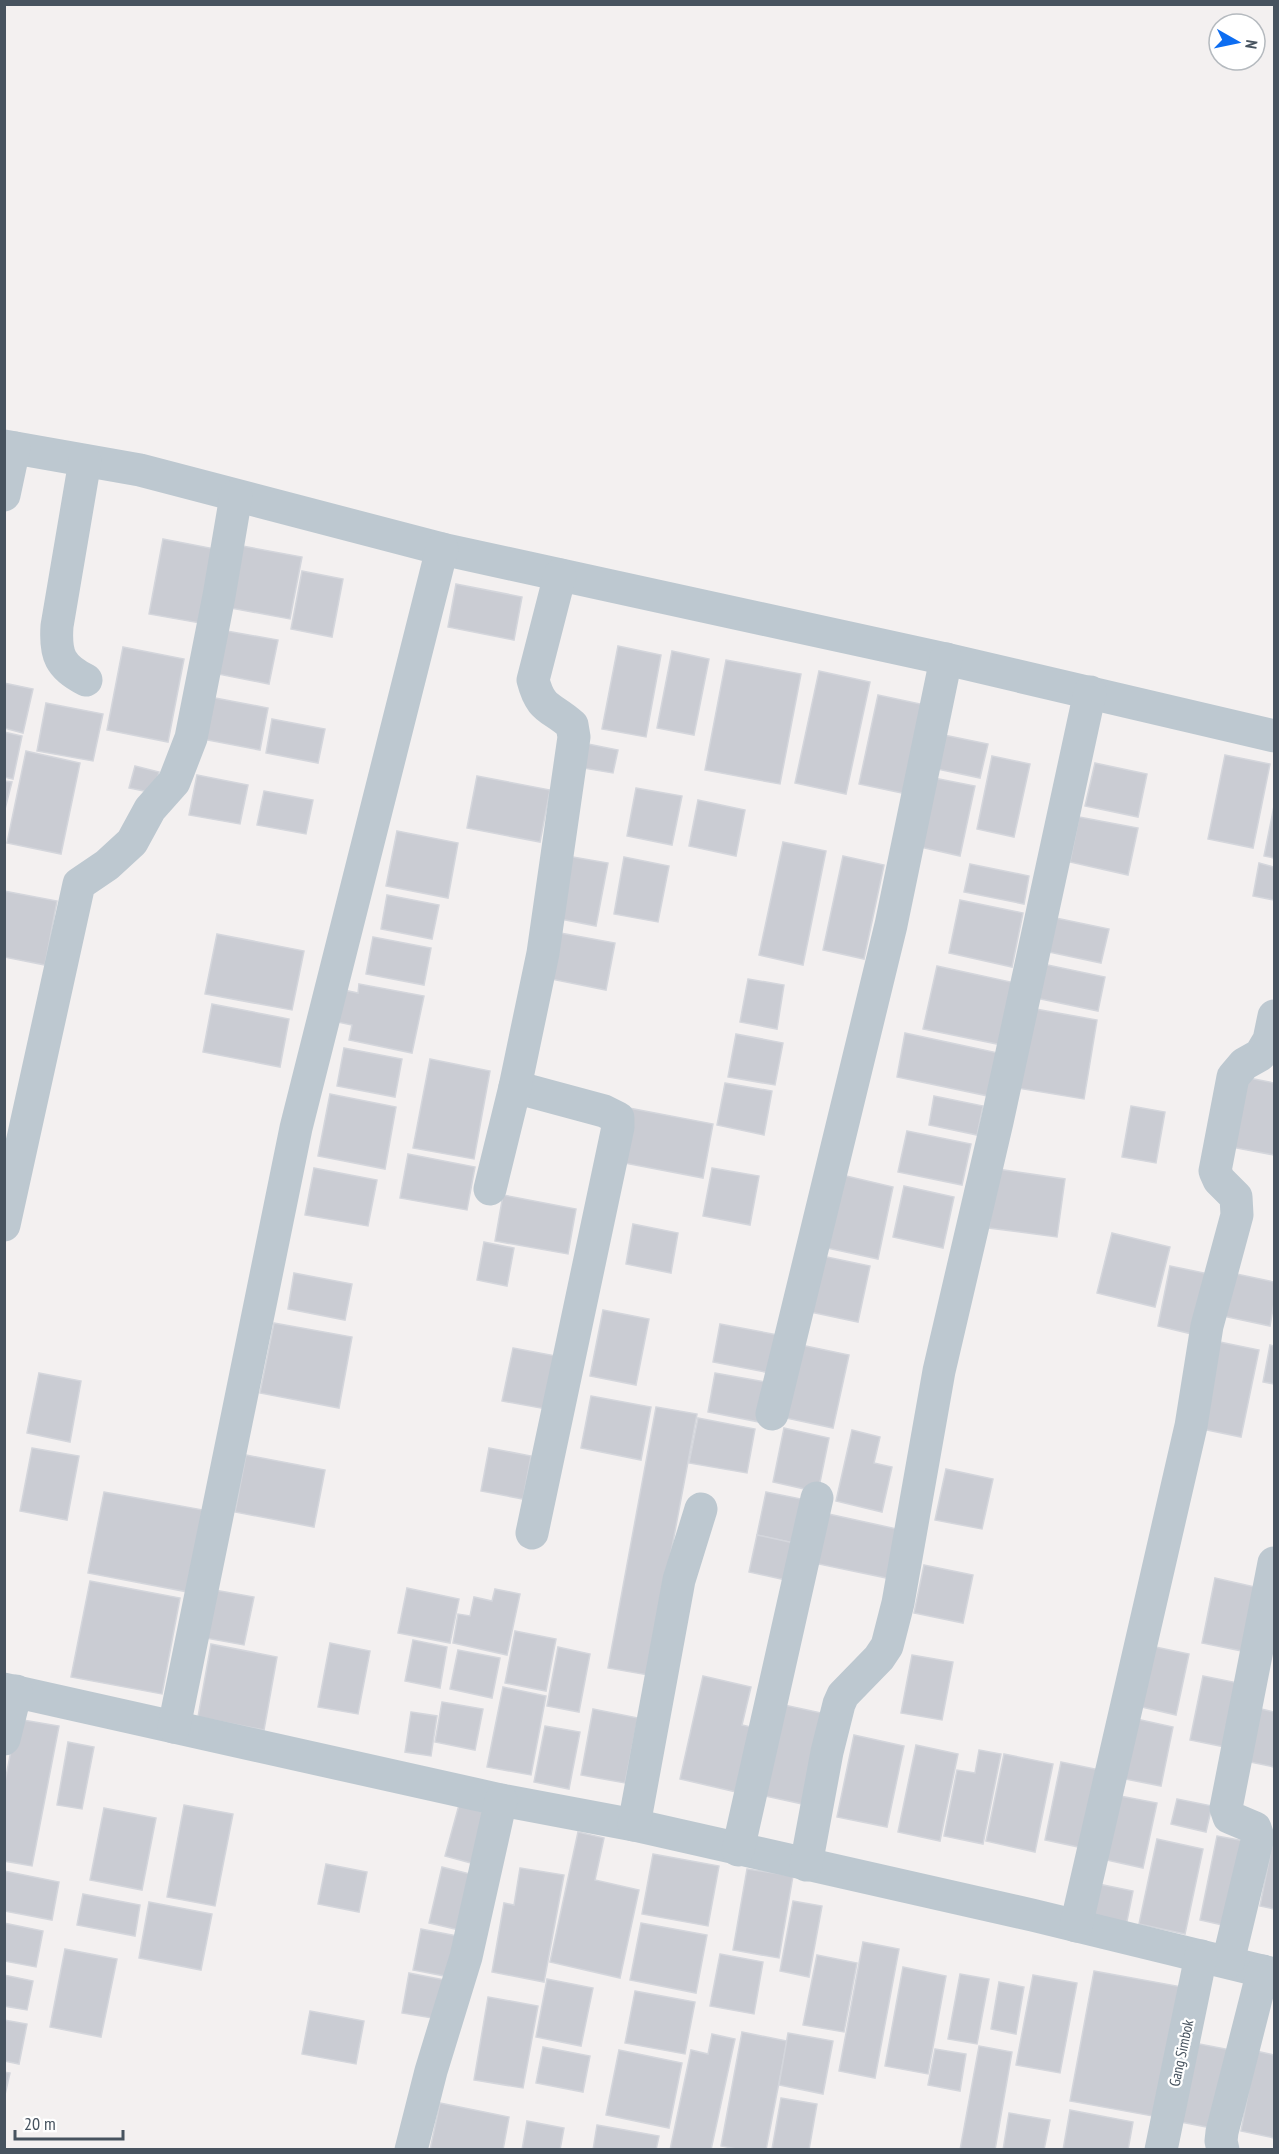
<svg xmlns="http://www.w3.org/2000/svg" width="1279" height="2154" viewBox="0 0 1279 2154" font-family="'PT Sans Narrow',sans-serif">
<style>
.building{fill:#caccd3;stroke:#d4d6dc;stroke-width:1.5}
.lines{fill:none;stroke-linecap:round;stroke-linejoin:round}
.minor{stroke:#bdc8d0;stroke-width:33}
.labels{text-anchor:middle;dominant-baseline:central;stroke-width:4.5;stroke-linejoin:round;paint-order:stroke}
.street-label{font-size:15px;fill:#47535f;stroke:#fff}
</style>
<rect width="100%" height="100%" fill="#f3f0f0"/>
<g class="building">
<path d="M 163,539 L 215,549 L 200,623 L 149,614 Z"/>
<path d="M 237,545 L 302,557 L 290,619 L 225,607 Z"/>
<path d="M 302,571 L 343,579 L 332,637 L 291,629 Z"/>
<path d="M 456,584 L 522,597 L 514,640 L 448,627 Z"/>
<path d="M 221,630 L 278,640 L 269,684 L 213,673 Z"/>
<path d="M 618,646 L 661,655 L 646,737 L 602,729 Z"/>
<path d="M 123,647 L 184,659 L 168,742 L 107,730 Z"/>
<path d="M 672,651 L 709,659 L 694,735 L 657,728 Z"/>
<path d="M 726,660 L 801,674 L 780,784 L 705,770 Z"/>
<path d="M 819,671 L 870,682 L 846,794 L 795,783 Z"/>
<path d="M 4,683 L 33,689 L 23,733 L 4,728 Z"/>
<path d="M 878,695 L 925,705 L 907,794 L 859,784 Z"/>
<path d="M 210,697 L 268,708 L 260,750 L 202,739 Z"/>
<path d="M 46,703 L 103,714 L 93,761 L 37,751 Z"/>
<path d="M 272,719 L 325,729 L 318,763 L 266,753 Z"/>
<path d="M 4,732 L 22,736 L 13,779 L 4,777 Z"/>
<path d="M 944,735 L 988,744 L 980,778 L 937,769 Z"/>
<path d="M 588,744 L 618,750 L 613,773 L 583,768 Z"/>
<path d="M 26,751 L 80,763 L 61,854 L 7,843 Z"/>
<path d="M 1225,755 L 1270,764 L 1253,848 L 1208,839 Z"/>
<path d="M 992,756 L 1030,764 L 1014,837 L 977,829 Z"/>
<path d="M 1095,763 L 1147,774 L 1138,817 L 1085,806 Z"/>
<path d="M 135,766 L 159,772 L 154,793 L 129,788 Z"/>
<path d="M 197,775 L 248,785 L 240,824 L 189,815 Z"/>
<path d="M 477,776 L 550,790 L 540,842 L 467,828 Z"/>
<path d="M 934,778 L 975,786 L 960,856 L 920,847 Z"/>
<path d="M 4,781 L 12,782 L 4,813 Z"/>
<path d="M 636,788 L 682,796 L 672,845 L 627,836 Z"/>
<path d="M 264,791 L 313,800 L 306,834 L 257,825 Z"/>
<path d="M 698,800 L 745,810 L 736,856 L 689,846 Z"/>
<path d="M 1274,806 L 1274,858 L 1264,856 Z"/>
<path d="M 1079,817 L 1138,828 L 1128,875 L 1070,862 Z"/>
<path d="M 397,831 L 458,843 L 448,898 L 386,886 Z"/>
<path d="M 783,842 L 826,851 L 803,965 L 759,955 Z"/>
<path d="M 567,856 L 608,863 L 596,926 L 555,918 Z"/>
<path d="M 843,856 L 884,865 L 864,959 L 823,950 Z"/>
<path d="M 624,857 L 669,866 L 658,922 L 614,914 Z"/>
<path d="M 1259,863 L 1274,867 L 1274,900 L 1253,896 Z"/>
<path d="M 970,864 L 1029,876 L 1024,904 L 964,892 Z"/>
<path d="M 4,891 L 57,901 L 45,965 L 4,957 Z"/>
<path d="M 387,895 L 439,905 L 432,939 L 381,929 Z"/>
<path d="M 960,900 L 1023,913 L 1012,967 L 949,953 Z"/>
<path d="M 1051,917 L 1109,929 L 1101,963 L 1044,951 Z"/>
<path d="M 555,932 L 615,943 L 606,990 L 546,978 Z"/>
<path d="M 217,934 L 304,951 L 292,1010 L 205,994 Z"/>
<path d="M 373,937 L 431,948 L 424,985 L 366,974 Z"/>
<path d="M 1038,963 L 1105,977 L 1098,1011 L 1031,997 Z"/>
<path d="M 937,966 L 1015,983 L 1002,1045 L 923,1029 Z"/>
<path d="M 748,979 L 784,985 L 777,1029 L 740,1022 Z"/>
<path d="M 359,984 L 424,996 L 412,1053 L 349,1040 L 352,1025 L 328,1020 L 334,988 L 358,993 Z"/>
<path d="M 212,1004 L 289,1019 L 280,1067 L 203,1052 Z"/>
<path d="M 1030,1008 L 1097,1020 L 1084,1099 L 1017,1088 Z"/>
<path d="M 905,1033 L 998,1053 L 988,1096 L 897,1077 Z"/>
<path d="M 736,1034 L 783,1043 L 775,1085 L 728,1077 Z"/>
<path d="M 344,1048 L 402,1059 L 395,1097 L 337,1086 Z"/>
<path d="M 430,1059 L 490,1071 L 474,1159 L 413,1148 Z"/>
<path d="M 1244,1077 L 1274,1083 L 1274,1155 L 1231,1147 Z"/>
<path d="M 725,1083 L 772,1091 L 764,1135 L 717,1125 Z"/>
<path d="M 330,1094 L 396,1107 L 385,1169 L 318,1156 Z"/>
<path d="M 934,1096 L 983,1106 L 977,1135 L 929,1125 Z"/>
<path d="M 1131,1106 L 1165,1112 L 1156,1163 L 1122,1157 Z"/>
<path d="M 629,1108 L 713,1124 L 703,1178 L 619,1162 Z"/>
<path d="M 907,1131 L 971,1144 L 962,1185 L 898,1172 Z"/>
<path d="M 408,1154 L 475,1167 L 467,1210 L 400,1198 Z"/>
<path d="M 314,1168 L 377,1180 L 368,1226 L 305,1215 Z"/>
<path d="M 712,1168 L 759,1176 L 750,1225 L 703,1216 Z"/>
<path d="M 997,1169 L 1065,1179 L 1057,1237 L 989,1228 Z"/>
<path d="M 842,1175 L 893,1187 L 878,1259 L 827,1248 Z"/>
<path d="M 904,1186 L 954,1197 L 943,1248 L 893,1237 Z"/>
<path d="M 503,1195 L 576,1209 L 568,1254 L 495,1241 Z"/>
<path d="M 633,1224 L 678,1233 L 671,1273 L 626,1264 Z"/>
<path d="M 1112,1233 L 1170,1247 L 1155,1307 L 1097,1293 Z"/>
<path d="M 484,1242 L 514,1248 L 507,1286 L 477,1280 Z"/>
<path d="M 822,1256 L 870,1266 L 858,1322 L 810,1312 Z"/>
<path d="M 1170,1266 L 1209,1274 L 1196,1335 L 1158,1326 Z"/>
<path d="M 1227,1272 L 1274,1282 L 1274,1303 L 1270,1326 L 1218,1315 Z"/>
<path d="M 294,1273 L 352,1284 L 345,1320 L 288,1309 Z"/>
<path d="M 603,1310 L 649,1319 L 636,1385 L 590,1376 Z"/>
<path d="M 274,1323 L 352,1337 L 339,1408 L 260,1393 Z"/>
<path d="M 720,1324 L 778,1335 L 770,1373 L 713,1362 Z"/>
<path d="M 1215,1341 L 1259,1350 L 1241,1437 L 1197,1428 Z"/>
<path d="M 801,1345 L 849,1355 L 833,1428 L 786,1418 Z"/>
<path d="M 1270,1345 L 1274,1346 L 1274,1384 L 1263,1382 Z"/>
<path d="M 513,1348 L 556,1356 L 546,1409 L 502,1401 Z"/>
<path d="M 39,1373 L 81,1381 L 70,1442 L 27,1433 Z"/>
<path d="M 715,1373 L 766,1382 L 759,1422 L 708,1412 Z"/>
<path d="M 591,1396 L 651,1407 L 641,1460 L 581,1448 Z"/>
<path d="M 656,1407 L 697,1414 L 648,1675 L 608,1668 Z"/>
<path d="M 698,1418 L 755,1429 L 747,1473 L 689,1463 Z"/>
<path d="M 784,1428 L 829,1438 L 818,1492 L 773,1482 Z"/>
<path d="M 852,1430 L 880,1437 L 874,1463 L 892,1467 L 882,1512 L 836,1501 Z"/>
<path d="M 32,1448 L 79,1456 L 67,1520 L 20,1511 Z"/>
<path d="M 489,1448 L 531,1456 L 523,1499 L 481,1491 Z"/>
<path d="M 246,1455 L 325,1470 L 314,1527 L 235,1512 Z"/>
<path d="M 946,1469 L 993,1479 L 982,1529 L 935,1520 Z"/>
<path d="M 104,1492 L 203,1510 L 188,1592 L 88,1573 Z"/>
<path d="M 766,1492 L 811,1501 L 803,1545 L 757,1535 Z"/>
<path d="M 824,1513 L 906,1531 L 896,1580 L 814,1563 Z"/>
<path d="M 757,1535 L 803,1545 L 795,1582 L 749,1572 Z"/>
<path d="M 924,1565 L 973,1575 L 963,1623 L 914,1613 Z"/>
<path d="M 1215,1578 L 1255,1587 L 1242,1651 L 1202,1643 Z"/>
<path d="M 90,1581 L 180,1598 L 162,1694 L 71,1677 Z"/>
<path d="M 407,1588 L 459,1599 L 450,1643 L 398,1633 Z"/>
<path d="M 209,1589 L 254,1597 L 244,1645 L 200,1637 Z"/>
<path d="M 495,1589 L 520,1594 L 507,1655 L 453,1643 L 458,1614 L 470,1616 L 474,1597 L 492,1601 Z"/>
<path d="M 515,1631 L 556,1639 L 546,1691 L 505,1683 Z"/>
<path d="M 413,1640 L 447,1647 L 440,1688 L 405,1681 Z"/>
<path d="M 330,1643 L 370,1651 L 358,1714 L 318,1707 Z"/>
<path d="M 211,1644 L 277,1657 L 264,1730 L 198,1717 Z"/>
<path d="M 1146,1645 L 1189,1654 L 1176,1715 L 1133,1705 Z"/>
<path d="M 558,1647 L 590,1654 L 579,1712 L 547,1706 Z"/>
<path d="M 458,1650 L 500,1658 L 492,1698 L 450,1689 Z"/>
<path d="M 912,1655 L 953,1662 L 942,1720 L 901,1713 Z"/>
<path d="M 703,1676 L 751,1687 L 742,1725 L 760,1729 L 745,1794 L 680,1779 Z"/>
<path d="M 1203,1676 L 1238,1683 L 1225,1747 L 1190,1740 Z"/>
<path d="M 503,1687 L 546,1696 L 531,1775 L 487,1767 Z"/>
<path d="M 442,1702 L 483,1709 L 475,1750 L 435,1742 Z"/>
<path d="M 775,1703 L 826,1714 L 807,1805 L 756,1794 Z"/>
<path d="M 1257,1708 L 1274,1712 L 1274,1767 L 1245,1761 Z"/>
<path d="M 593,1709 L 638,1718 L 625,1783 L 581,1775 Z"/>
<path d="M 411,1712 L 437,1716 L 431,1756 L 405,1752 Z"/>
<path d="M 1132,1718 L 1173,1727 L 1161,1786 L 1120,1778 Z"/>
<path d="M 17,1719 L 59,1726 L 32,1866 L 4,1861 L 4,1787 Z"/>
<path d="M 545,1726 L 580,1732 L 569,1789 L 534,1782 Z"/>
<path d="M 854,1735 L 904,1746 L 887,1827 L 837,1817 Z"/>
<path d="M 68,1742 L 94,1747 L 82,1809 L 57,1805 Z"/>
<path d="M 916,1745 L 958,1754 L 940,1841 L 898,1832 Z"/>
<path d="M 979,1750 L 1001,1754 L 983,1844 L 944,1836 L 957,1770 L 975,1773 Z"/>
<path d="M 1004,1754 L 1053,1764 L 1035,1852 L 986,1841 Z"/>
<path d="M 1061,1762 L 1100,1770 L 1083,1848 L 1045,1840 Z"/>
<path d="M 1115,1795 L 1157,1803 L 1143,1868 L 1102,1859 Z"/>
<path d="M 1177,1799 L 1212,1806 L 1206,1832 L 1171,1824 Z"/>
<path d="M 184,1805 L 233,1814 L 215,1906 L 167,1897 Z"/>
<path d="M 459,1805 L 496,1816 L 482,1866 L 445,1856 Z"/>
<path d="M 104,1808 L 156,1818 L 142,1890 L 90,1880 Z"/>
<path d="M 578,1832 L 604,1838 L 595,1880 L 639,1890 L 620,1978 L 550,1962 Z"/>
<path d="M 1274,1835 L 1274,1909 L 1260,1906 Z"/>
<path d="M 1217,1836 L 1245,1841 L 1227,1926 L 1200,1920 Z"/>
<path d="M 1157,1839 L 1203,1849 L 1185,1934 L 1139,1924 Z"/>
<path d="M 653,1854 L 719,1866 L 708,1926 L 642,1914 Z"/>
<path d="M 326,1864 L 367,1872 L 359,1912 L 318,1904 Z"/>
<path d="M 442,1867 L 482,1877 L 468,1932 L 429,1923 Z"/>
<path d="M 520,1868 L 564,1875 L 544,1982 L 492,1972 L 504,1903 L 514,1905 Z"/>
<path d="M 747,1869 L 793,1876 L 779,1958 L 733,1950 Z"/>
<path d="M 4,1871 L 59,1882 L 52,1920 L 4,1911 Z"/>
<path d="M 1089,1882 L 1133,1891 L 1126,1926 L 1081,1917 Z"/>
<path d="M 83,1894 L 140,1905 L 135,1936 L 77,1925 Z"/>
<path d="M 793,1901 L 822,1906 L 809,1977 L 780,1971 Z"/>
<path d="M 149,1902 L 212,1914 L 201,1970 L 139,1958 Z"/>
<path d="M 4,1923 L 43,1931 L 36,1967 L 4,1961 Z"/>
<path d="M 641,1923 L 707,1935 L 696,1993 L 630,1980 Z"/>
<path d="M 421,1929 L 463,1937 L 455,1978 L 413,1970 Z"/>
<path d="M 863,1942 L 899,1949 L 875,2078 L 839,2071 Z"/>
<path d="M 65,1949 L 117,1959 L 101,2037 L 50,2027 Z"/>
<path d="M 720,1954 L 763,1962 L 754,2014 L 710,2006 Z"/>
<path d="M 817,1955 L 857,1963 L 844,2032 L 803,2025 Z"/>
<path d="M 903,1967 L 946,1976 L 928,2074 L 885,2066 Z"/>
<path d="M 1094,1971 L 1182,1987 L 1158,2117 L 1070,2101 Z"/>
<path d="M 409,1973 L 445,1980 L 438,2019 L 402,2013 Z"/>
<path d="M 960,1974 L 989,1979 L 977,2044 L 948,2039 Z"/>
<path d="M 4,1975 L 33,1981 L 27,2010 L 4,2006 Z"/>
<path d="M 1033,1975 L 1077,1983 L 1060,2073 L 1016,2065 Z"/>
<path d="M 547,1979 L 593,1988 L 581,2046 L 536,2037 Z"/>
<path d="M 999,1982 L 1024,1987 L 1016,2034 L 991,2029 Z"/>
<path d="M 635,1991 L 695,2002 L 685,2054 L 625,2043 Z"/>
<path d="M 488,1997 L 538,2006 L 523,2088 L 474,2080 Z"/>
<path d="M 310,2011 L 364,2021 L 356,2064 L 302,2054 Z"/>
<path d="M 4,2020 L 27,2024 L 19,2064 L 4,2061 Z"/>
<path d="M 742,2032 L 787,2041 L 766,2150 L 742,2150 L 721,2146 Z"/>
<path d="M 788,2033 L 833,2041 L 823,2094 L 779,2085 Z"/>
<path d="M 712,2034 L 735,2039 L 711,2150 L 670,2150 L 691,2050 L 708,2054 Z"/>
<path d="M 1189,2042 L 1231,2050 L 1217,2129 L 1175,2121 Z"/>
<path d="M 979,2046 L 1012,2052 L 995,2150 L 960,2150 Z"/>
<path d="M 543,2047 L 590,2056 L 583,2092 L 536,2083 Z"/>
<path d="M 935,2049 L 966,2054 L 960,2091 L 928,2085 Z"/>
<path d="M 619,2050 L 682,2063 L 669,2128 L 606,2115 Z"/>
<path d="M 1256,2051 L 1274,2055 L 1274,2138 L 1241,2131 Z"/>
<path d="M 4,2072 L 10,2073 L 4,2099 Z"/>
<path d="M 781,2098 L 817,2104 L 809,2150 L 772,2149 Z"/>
<path d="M 440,2103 L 509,2117 L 503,2150 L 430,2150 Z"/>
<path d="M 1070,2110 L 1133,2122 L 1128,2150 L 1063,2150 Z"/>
<path d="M 1009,2113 L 1050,2120 L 1044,2150 L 1003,2150 Z"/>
<path d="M 527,2121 L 564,2128 L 560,2150 L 522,2150 Z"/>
<path d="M 597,2125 L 659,2136 L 656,2150 L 593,2150 Z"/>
</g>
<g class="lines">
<g class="minor">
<path d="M 4,446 L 140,470 L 442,549 L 946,659 L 1274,736"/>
<path d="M 85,461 L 57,626 C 55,655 60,667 86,680"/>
<path d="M 4,495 L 14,448"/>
<path d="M 515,1087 L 604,1111 L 618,1118 L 618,1127 L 532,1533"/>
<path d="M 490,1189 L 515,1087 L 543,953 L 574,737 L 572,725 C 551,706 541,711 533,680 L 560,575"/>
<path d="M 4,1225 L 79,884 L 107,865 L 132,842 L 150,809 L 174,782 L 191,738 L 219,596 L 236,496"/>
<path d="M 772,1414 L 891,925 L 946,659"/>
<path d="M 4,1689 L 501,1800 L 634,1825 L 1032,1915 L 1274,1974"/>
<path d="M 174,1727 L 296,1128 L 442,549"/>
<path d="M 4,1739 L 16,1691"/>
<path d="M 634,1825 L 679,1580 L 701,1509"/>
<path d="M 738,1850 L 817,1498"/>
<path d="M 806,1865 L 827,1752 L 839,1704 L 843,1695 L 879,1658 L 887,1646 L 898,1603 L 939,1371 L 997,1122 L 1090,692"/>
<path d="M 1076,1926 L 1191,1426 L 1207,1326 L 1237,1215 L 1236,1197 L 1219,1180 L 1215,1171 L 1233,1077 L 1244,1064 L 1260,1055 L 1269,1040 L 1274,1016"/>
<path d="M 1228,1962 L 1258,1837 L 1255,1828 L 1229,1817 L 1226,1808 L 1274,1563"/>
<path d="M 411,2150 L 431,2071 L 466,1957 L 501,1800"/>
<path d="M 1161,2150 L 1201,1956"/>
<path d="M 1223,2150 L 1221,2141 L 1222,2132 L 1263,1971"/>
</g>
</g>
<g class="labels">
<g class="street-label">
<text transform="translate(1181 2053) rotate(-78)">Gang Simbok</text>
</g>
</g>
<rect width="1279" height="2154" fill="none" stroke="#47535f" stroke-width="12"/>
<g transform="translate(1237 42) rotate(99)"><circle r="28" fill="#ffffff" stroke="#b5babf" stroke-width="1.5"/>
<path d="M0-4.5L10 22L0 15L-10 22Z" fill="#0d6df1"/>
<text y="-9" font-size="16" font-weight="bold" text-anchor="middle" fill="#47535f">N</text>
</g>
<path d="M15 2130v9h108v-9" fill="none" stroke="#47535f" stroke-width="3"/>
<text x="24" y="2130" font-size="18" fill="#47535f" stroke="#ffffff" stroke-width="4.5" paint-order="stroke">20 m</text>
</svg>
